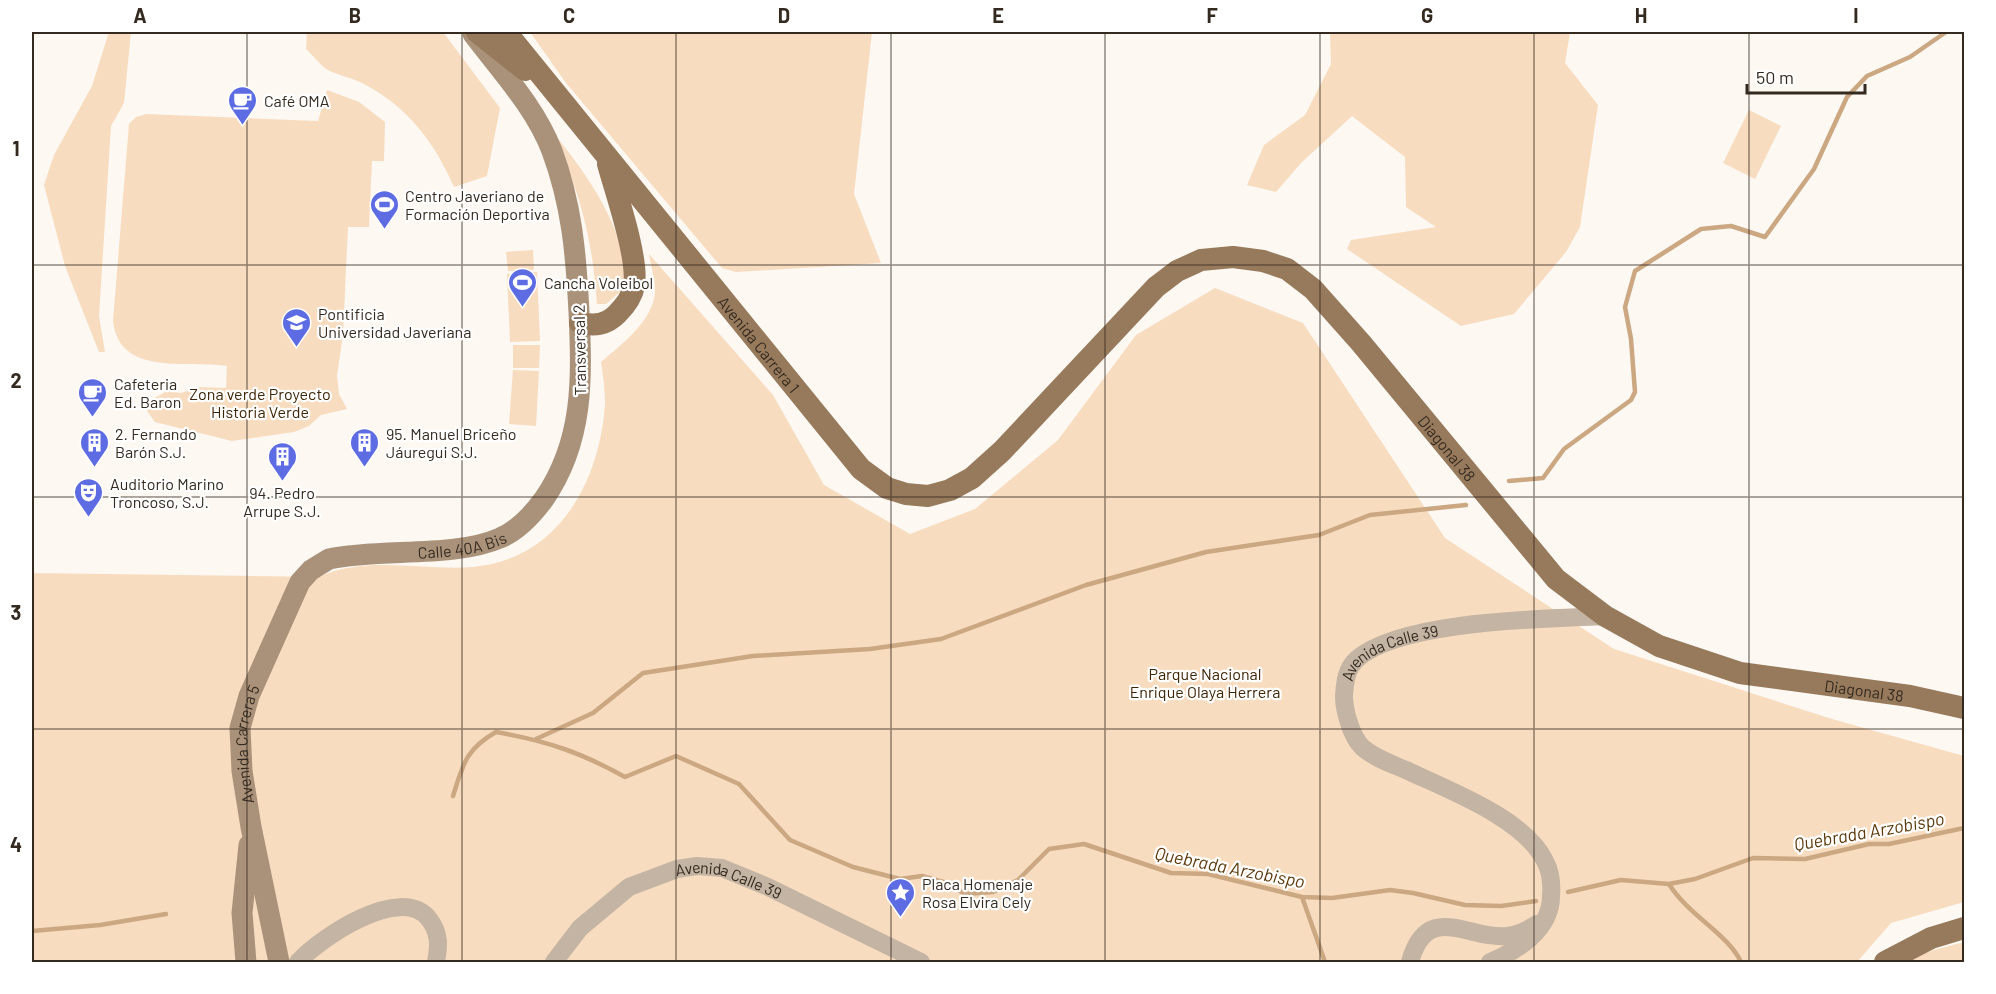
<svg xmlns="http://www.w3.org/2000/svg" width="1996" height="994" viewBox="0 0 1996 994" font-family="Barlow,sans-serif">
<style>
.green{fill:#f8dcbf}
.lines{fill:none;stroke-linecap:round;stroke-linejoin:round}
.stream{stroke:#cba782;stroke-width:4.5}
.tertiary{stroke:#c4b4a3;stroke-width:18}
.secondary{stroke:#aa927a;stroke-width:21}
.primary{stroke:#977a5c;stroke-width:22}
.grid{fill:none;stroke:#342a20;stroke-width:1.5;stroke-opacity:0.55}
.labels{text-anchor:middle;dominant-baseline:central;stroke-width:4.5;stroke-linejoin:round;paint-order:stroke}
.poi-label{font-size:16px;fill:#342a20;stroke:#fff;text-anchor:start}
.street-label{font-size:16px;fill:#342a20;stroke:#fff}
.park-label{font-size:16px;fill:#3e2506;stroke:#fff}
.water-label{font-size:18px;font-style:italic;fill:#5c380a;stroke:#fff}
.neatline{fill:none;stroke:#342a20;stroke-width:2}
.grid-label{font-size:20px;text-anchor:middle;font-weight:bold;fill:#342a20}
</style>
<rect width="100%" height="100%" fill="#fdf8f2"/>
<g class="green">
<path d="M 109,32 L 131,32 L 124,103 L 111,126 L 99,316 L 105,352 L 99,352 L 65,266 L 44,185 L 54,155 L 92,86 Z"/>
<path d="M 307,32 L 443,32 L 500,108 L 487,176 L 454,187 C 435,143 408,107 364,84 C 353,78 341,76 330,71 C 321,67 313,55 306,49 Z"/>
<path d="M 530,32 L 872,32 L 854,194 L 881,263 L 736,272 L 722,268 L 566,83 Z"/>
<path d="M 1327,32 L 1570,32 L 1565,63 L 1598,105 L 1580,227 L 1566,252 L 1514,314 L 1461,326 L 1347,249 L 1351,240 L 1436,227 L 1406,207 L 1405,157 L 1352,116 L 1301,163 L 1276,192 L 1247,185 L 1264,145 L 1305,115 L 1331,64 L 1330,34 Z"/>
<path d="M 327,90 L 359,102 L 385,122 L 384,161 L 372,161 L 369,227 L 348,227 L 343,334 L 337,376 L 339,394 L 347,409 L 321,415 L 309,426 L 294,432 L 232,441 L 155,422 L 147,411 L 151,400 L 167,391 L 181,393 L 199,387 L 226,388 L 227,366 C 187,360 119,377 113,321 L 129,124 L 136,117 L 146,114 L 318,121 Z"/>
<path d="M 1749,110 L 1781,126 L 1755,179 L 1723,163 Z"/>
<path d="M 555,135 C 586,173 634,238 622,290 L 606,304 L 597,304 C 592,236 581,198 555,135 Z"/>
<path d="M 533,250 L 534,270 L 508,271 L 506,252 Z"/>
<path d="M 649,254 L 773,395 L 824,485 L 910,534 L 975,509 L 1058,440 L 1136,335 L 1215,288 L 1303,323 L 1445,538 L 1614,649 L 1832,719 L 1964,756 L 1964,902 L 1891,923 L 1857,962 L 32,962 L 32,573 L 319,577 C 366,555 422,571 472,567 C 558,560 600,482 605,403 C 605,390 603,375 601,362 C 621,345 653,321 655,292 C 655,280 651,266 649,254 Z"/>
<path d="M 537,272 L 540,341 L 510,342 L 507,274 Z"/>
<path d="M 513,345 L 540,345 L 539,368 L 513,368 Z"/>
<path d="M 513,370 L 539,371 L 536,426 L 509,424 Z"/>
<path d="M 1964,942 L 1964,962 L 1905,962 L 1930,951 Z"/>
</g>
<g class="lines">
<g class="stream">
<path d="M 1509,481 L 1543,478 L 1564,449 L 1631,400 L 1635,392 L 1631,339 L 1625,307 L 1635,271 L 1701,229 L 1731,226 L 1765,237 L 1814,169 L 1847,97 L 1867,76 L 1910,57 L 1946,32"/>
<path d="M 536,739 L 593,713 L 643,673 L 753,656 L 870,649 L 941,639 L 1086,585 L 1206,552 L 1319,535 L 1370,515 L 1466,505"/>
<path d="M 453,796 C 463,764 466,749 496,732 C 547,741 580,752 625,777 L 676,756 L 739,784 L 790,840 L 853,867 L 900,879 L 922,876 L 947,883 L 965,894 L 993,892 L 1018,880 L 1049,849 L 1084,844 L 1171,873 L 1208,874 L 1302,897 L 1332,898 L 1390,890 L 1413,893 L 1465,905 L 1501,906 L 1536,901"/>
<path d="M 1669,884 C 1689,916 1728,934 1741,962"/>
<path d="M 1568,892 L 1621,880 L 1669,884 L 1695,879 L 1753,858 L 1805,859 L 1869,844 L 1889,844 L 1964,828"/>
<path d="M 1302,897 L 1325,962"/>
<path d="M 32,931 L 100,925 L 166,914"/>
</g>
<g class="tertiary">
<path d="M 298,962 C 320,938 401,883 429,919 C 440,933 439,946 436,962"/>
<path id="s1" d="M 554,962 L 580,928 L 629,887 L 677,869 L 697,866 L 722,868 L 768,887 L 921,962"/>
<path d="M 1410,962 C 1427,900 1469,940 1507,936 C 1519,935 1527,930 1537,924"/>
<path id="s2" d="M 1490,962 C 1517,951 1551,930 1551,896 C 1552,884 1551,872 1545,861 C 1524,818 1448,790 1406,770 C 1392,764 1374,758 1362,747 C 1351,736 1344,710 1344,696 C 1345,682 1346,669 1357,659 C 1401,620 1546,619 1605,616"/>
</g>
<g class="secondary">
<path d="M 246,962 L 242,913 L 249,845"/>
<path id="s3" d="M 279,962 L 251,827 L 242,771 L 240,728 L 249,696 L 300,582 L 311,570 L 329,559 C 380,548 455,558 500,538 C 517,531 533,514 544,499 C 584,441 582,379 579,312 C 576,254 572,205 552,151 C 535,107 501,71 473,34"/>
</g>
<g class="primary">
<path d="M 477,32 L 525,70"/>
<path id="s4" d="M 506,32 L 861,469 L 887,488 L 906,494 L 928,496 L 950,490 L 972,478 L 1002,451 L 1156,287 L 1177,271 L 1201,260 L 1233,257 L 1263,261 L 1287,269 L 1313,289 L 1361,343 L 1556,579 L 1605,616 L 1659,646 L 1740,673 L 1910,696 L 1964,708"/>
<path d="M 580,323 C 595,326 606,325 617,314 C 625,306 632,297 634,286 C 639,259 616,193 608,164"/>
<path d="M 1885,962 L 1931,938 L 1964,928"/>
</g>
</g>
<path class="grid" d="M 247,32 L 247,962M 462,32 L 462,962M 676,32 L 676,962M 891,32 L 891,962M 1105,32 L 1105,962M 1320,32 L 1320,962M 1534,32 L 1534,962M 1749,32 L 1749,962M 32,265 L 1964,265M 32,497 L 1964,497M 32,729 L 1964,729"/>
<defs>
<symbol id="cafe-pin" viewBox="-11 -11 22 30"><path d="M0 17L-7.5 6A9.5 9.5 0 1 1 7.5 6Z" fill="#5e6ce4" stroke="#fff"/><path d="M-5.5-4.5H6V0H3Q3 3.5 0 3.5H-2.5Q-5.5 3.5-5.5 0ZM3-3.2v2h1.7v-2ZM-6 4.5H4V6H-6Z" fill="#fff"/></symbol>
<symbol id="stadium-pin" viewBox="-11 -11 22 30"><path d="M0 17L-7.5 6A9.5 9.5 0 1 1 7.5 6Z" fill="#5e6ce4" stroke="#fff"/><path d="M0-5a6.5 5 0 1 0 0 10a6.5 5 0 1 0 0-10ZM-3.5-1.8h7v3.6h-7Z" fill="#fff"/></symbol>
<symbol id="university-pin" viewBox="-11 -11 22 30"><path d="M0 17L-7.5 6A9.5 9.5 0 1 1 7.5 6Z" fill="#5e6ce4" stroke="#fff"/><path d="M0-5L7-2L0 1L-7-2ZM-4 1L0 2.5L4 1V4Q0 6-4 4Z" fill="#fff"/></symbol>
<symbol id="building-pin" viewBox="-11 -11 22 30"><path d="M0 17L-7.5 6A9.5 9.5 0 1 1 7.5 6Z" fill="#5e6ce4" stroke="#fff"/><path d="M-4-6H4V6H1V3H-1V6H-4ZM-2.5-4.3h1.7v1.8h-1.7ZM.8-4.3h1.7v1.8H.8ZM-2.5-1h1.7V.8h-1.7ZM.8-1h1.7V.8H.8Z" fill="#fff"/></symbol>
<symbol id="theatre-pin" viewBox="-11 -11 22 30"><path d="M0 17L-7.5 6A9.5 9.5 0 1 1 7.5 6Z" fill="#5e6ce4" stroke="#fff"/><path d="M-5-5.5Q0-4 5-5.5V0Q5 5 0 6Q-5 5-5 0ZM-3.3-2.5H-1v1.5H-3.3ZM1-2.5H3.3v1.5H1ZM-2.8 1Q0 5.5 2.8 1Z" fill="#fff"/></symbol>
<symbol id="sight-pin" viewBox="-11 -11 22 30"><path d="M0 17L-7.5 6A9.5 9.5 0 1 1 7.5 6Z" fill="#5e6ce4" stroke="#fff"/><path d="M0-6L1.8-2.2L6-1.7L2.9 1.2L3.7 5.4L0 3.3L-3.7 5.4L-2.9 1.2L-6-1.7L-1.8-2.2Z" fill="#fff"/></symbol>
</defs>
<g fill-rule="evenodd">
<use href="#cafe-pin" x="226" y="84" width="33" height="45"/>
<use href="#stadium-pin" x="368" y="188" width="33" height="45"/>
<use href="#stadium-pin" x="506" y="266" width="33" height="45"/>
<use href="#university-pin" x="280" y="306" width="33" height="45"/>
<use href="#cafe-pin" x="76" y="376" width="33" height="45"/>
<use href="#building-pin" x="78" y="426" width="33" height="45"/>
<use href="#building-pin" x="348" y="426" width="33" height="45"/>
<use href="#building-pin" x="266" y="440" width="33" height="45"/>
<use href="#theatre-pin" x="72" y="476" width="33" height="45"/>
<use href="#sight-pin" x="884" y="876" width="33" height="45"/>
</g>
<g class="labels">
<g class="poi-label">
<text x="264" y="100">Café OMA</text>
<text x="405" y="195">Centro Javeriano de<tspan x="405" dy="18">Formación Deportiva</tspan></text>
<text x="544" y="282">Cancha Voleibol</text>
<text x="318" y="313">Pontificia<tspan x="318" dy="18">Universidad Javeriana</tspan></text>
<text x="114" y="383">Cafeteria<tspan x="114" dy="18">Ed. Baron</tspan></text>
<text x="115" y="433">2. Fernando<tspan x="115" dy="18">Barón S.J.</tspan></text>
<text x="386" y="433">95. Manuel Briceño<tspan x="386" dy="18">Jáuregui S.J.</tspan></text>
<text x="110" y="483">Auditorio Marino<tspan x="110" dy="18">Troncoso, S.J.</tspan></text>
<text x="282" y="492" text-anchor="middle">94. Pedro<tspan x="282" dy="18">Arrupe S.J.</tspan></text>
<text x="922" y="883">Placa Homenaje<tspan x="922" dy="18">Rosa Elvira Cely</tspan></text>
</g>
<g class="street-label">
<text stroke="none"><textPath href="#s4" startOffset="402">Avenida Carrera 1</textPath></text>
<text transform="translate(579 350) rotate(-91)">Transversal 2</text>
<text stroke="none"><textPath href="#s4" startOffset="1332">Diagonal 38</textPath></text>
<text stroke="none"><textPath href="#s3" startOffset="567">Calle 40A Bis</textPath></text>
<text stroke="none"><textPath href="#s2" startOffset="477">Avenida Calle 39</textPath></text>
<text stroke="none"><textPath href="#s4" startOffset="1836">Diagonal 38</textPath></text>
<text stroke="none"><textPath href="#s3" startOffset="222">Avenida Carrera 5</textPath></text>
<text stroke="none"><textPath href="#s1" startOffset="212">Avenida Calle 39</textPath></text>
</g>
<g class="park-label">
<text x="260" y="393">Zona verde Proyecto<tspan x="260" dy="18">Historia Verde</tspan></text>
<text x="1205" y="673">Parque Nacional<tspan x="1205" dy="18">Enrique Olaya Herrera</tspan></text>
</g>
<g class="water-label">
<text transform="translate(1869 831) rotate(-10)">Quebrada Arzobispo</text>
<text transform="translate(1230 867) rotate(11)">Quebrada Arzobispo</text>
</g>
</g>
<rect width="1996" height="994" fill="none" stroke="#ffffff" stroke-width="66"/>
<path d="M1747 84v9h118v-9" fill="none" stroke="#342a20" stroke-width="3"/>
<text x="1756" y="84" font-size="18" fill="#342a20" stroke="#ffffff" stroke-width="4.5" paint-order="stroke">50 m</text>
<rect x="33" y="33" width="1930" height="928" class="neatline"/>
<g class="grid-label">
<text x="140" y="23">A</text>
<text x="355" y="23">B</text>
<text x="569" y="23">C</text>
<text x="784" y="23">D</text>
<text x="998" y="23">E</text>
<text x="1212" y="23">F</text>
<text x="1427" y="23">G</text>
<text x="1641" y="23">H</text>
<text x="1856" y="23">I</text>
<text x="16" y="156">1</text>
<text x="16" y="388">2</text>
<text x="16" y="620">3</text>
<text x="16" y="852">4</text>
</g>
</svg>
